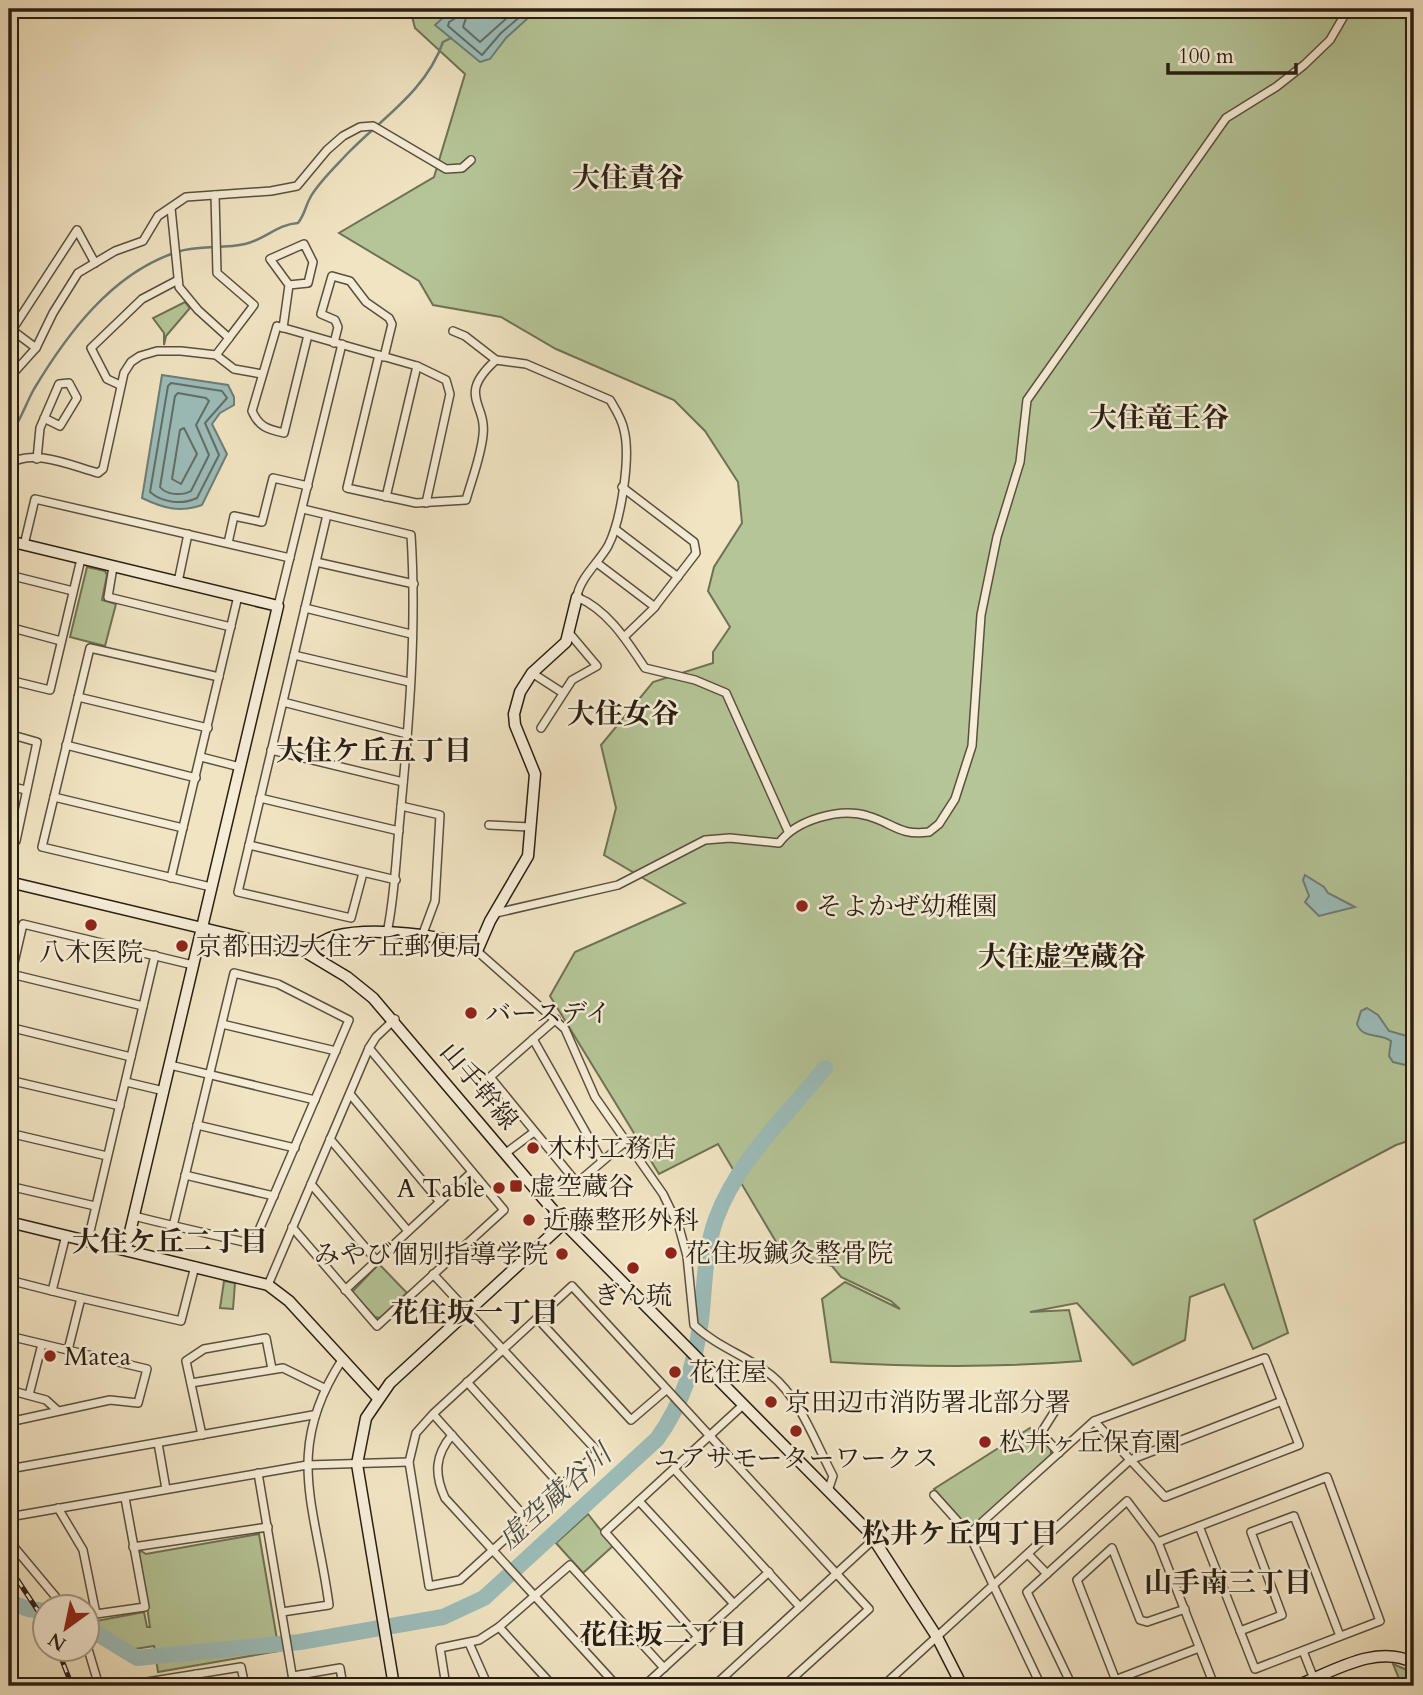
<svg xmlns="http://www.w3.org/2000/svg" width="1423" height="1695" viewBox="0 0 1423 1695" font-family="Cardo,'Noto Serif JP',serif">
<style>
.green{fill:#b5c597;stroke:#6e7254;stroke-width:2}
.water{fill:#9cbdba;stroke:#6e7d77;stroke-width:2}
.lines{fill:none;stroke-linecap:round;stroke-linejoin:round}
.shore{stroke:#626e66;stroke-width:2}
.stream{stroke:#6e7d77;stroke-width:2.5}
.river{stroke:#9cbdba;stroke-width:16}
.street-casing{stroke:#5a503e;stroke-width:10}
.secondary-casing{stroke:#281e12;stroke-width:13}
.street{stroke:#f6edd7;stroke-width:7}
.secondary{stroke:#f6edd7;stroke-width:10}
.rail-casing{stroke:#281e12;stroke-width:5}
.rail{stroke:#f6edd7;stroke-width:2.5;stroke-dasharray:8;stroke-linecap:butt}
.poi-dot{fill:#8f2418;stroke:#f6edd7;stroke-width:2.5}
.labels{text-anchor:middle;dominant-baseline:central;stroke-width:5;stroke-linejoin:round;paint-order:stroke}
.poi-label{font-size:26px;fill:#281e12;stroke:#f6edd7;text-anchor:start}
.street-label{font-size:26px;fill:#281e12;stroke:#f6edd7}
.neighbourhood-label{font-size:28px;font-weight:bold;fill:#281e12;stroke:#f6edd7}
.water-label{font-size:28px;font-style:italic;fill:#4b4e44;stroke:#f6edd7}
</style>
<rect width="100%" height="100%" fill="#f1e4c2"/>
<filter id="stains"><feTurbulence type="fractalNoise" baseFrequency=".00286" numOctaves="4"/><feColorMatrix values="0 0 0 0 .2 0 0 0 0 .09 0 0 0 0 .02 0 0 0 .5 -.17"/></filter>
<radialGradient id="worn" r=".72"><stop offset=".6" stop-color="#630" stop-opacity="0"/><stop offset="1" stop-color="#630" stop-opacity=".3"/></radialGradient>
<g class="green">
<path d="M 410,9 L 1414,9 L 1414,1139 L 1396,1145 L 1254,1220 L 1288,1333 L 1253,1349 L 1224,1284 L 1190,1297 L 1185,1340 L 1133,1365 L 1077,1303 L 1030,1312 L 1069,1310 L 1081,1361 C 997,1368 915,1367 831,1362 L 822,1299 L 845,1282 L 900,1309 L 891,1301 L 841,1277 L 832,1266 L 782,1252 L 718,1144 L 659,1174 L 550,996 L 575,952 L 685,903 L 604,855 L 616,808 L 601,745 L 653,682 L 713,663 L 713,652 L 730,627 L 708,591 L 714,567 L 742,523 L 738,482 L 705,431 L 674,400 L 556,349 L 501,317 L 433,305 L 419,281 L 339,233 L 434,177 L 465,74 L 415,28 Z"/>
<path d="M 185,302 L 190,308 L 166,336 L 164,345 L 164,333 L 153,318 Z"/>
<path d="M 87,567 L 105,571 L 107,575 L 102,600 L 116,604 L 105,646 L 70,637 Z"/>
<path d="M 379,1264 L 407,1293 L 380,1318 L 375,1317 L 352,1292 Z"/>
<path d="M 224,1281 L 235,1283 L 233,1309 L 220,1308 Z"/>
<path d="M 1030,1428 L 1051,1449 L 1051,1455 L 972,1529 L 968,1527 L 934,1489 Z"/>
<path d="M 588,1514 L 613,1546 L 583,1573 L 556,1543 Z"/>
<path d="M 259,1534 L 279,1651 L 158,1672 L 154,1646 L 129,1650 L 91,1622 L 144,1612 L 147,1627 L 150,1627 L 139,1553 L 141,1551 L 146,1554 Z"/>
<path d="M 1393,1664 L 1414,1673 L 1414,1686 L 1402,1686 Z"/>
</g>
<g class="water">
<path d="M 460,9 L 538,9 L 506,38 L 490,59 L 480,62 L 435,25 L 446,15 Z"/>
<path d="M 162,375 L 228,385 L 234,397 L 234,405 L 220,413 L 212,424 L 227,454 L 202,505 C 179,513 163,508 142,498 Z"/>
<path d="M 1305,875 L 1324,887 L 1328,893 L 1355,907 L 1319,916 L 1305,902 L 1309,896 L 1303,880 Z"/>
<path d="M 1367,1008 L 1378,1015 L 1389,1031 L 1414,1038 L 1414,1067 L 1393,1062 L 1389,1056 L 1391,1041 C 1379,1032 1363,1040 1357,1024 L 1361,1011 Z"/>
</g>
<g class="lines">
<g class="shore">
<path d="M 461,9 L 459,16 L 449,22 L 448,26 L 482,55 L 501,33 L 529,9"/>
<path d="M 469,9 L 463,27 L 480,42 L 517,9"/>
<path d="M 171,383 L 222,391 L 227,398 L 205,423 L 219,455 L 197,498 C 182,505 163,503 150,492 L 168,386 Z"/>
<path d="M 178,393 L 206,398 L 209,401 L 196,425 L 209,455 L 191,491 C 182,496 166,495 160,487 L 175,396 Z"/>
<path d="M 184,428 L 197,454 L 181,484 L 172,479 L 180,430 Z"/>
</g>
<path class="stream" d="M 9,436 C 21,421 25,405 34,389 C 67,334 112,273 177,252 C 198,245 223,249 245,244 C 264,240 278,224 298,223 C 305,214 305,207 310,198 C 317,184 336,166 348,153 C 382,118 426,91 443,42 L 451,38"/>
<g class="river">
<path d="M 9,1602 L 28,1609 L 46,1611"/>
<path d="M 88,1628 L 137,1658 L 300,1642 L 443,1617 L 484,1598 L 657,1439 C 683,1403 695,1364 701,1320 C 705,1287 704,1252 716,1219 C 737,1161 786,1116 825,1068"/>
</g>
<defs>
<g id="street">
<path d="M 215,195 L 217,273 L 254,305 L 229,338"/>
<path d="M 171,208 L 179,287 L 198,310 L 229,338 L 216,355"/>
<path d="M 283,328 L 289,285 L 270,259 L 304,244 L 313,262 L 308,283 L 289,285"/>
<path d="M 453,331 L 465,336 L 496,360"/>
<path d="M 308,335 L 284,433 C 267,429 259,427 252,411 L 277,326 L 417,366 L 446,380 L 450,394 L 426,503"/>
<path d="M 334,343 L 338,327 L 335,320 L 321,314 L 332,276 L 350,281 L 366,302 L 389,318 L 392,324 L 384,357"/>
<path d="M 36,348 L 12,330 L 77,230 L 95,263"/>
<path d="M 379,355 L 347,488 L 416,503 L 466,500 C 472,479 481,456 483,435 C 487,403 456,396 496,360 L 526,364 L 610,400 C 616,410 622,419 624,430 C 631,457 621,521 608,546 C 599,562 579,579 577,597 C 608,610 627,641 645,668 L 695,680 L 726,693 L 788,831"/>
<path d="M 9,378 L 36,348 L 53,313 L 78,273 L 115,251 L 143,241 L 158,216 L 186,197 L 271,191 L 297,186 L 327,150 L 343,136 L 360,127 L 373,126 L 446,169 L 462,168 L 471,160"/>
<path d="M 120,385 L 107,379 L 91,348 L 142,299 L 178,280"/>
<path d="M 37,459 L 40,428 L 59,384 L 69,383 L 77,398 L 60,426 L 44,418"/>
<path d="M 9,464 C 34,448 72,466 98,473 L 103,469 L 124,373 L 131,362 L 140,356 L 157,351 L 181,351 L 216,355 L 234,369 L 262,374"/>
<path d="M 622,487 L 694,542 L 696,553 L 653,609 L 624,637"/>
<path d="M 386,497 L 417,366"/>
<path d="M 303,509 L 411,535 C 417,628 409,724 400,817 C 396,856 395,895 387,933"/>
<path d="M 327,515 L 238,892 L 351,918 L 363,873"/>
<path d="M 615,529 L 678,577"/>
<path d="M 228,543 L 234,516 L 262,522 L 273,478 L 308,486"/>
<path d="M 24,545 L 35,499 L 290,558"/>
<path d="M 316,562 L 414,584"/>
<path d="M 597,563 L 655,607"/>
<path d="M 113,567 L 108,597 L 231,627"/>
<path d="M 9,575 L 73,591"/>
<path d="M 178,582 L 188,534"/>
<path d="M 278,606 L 342,344"/>
<path d="M 305,608 L 411,634"/>
<path d="M 9,627 L 61,641"/>
<path d="M 294,655 L 409,682"/>
<path d="M 532,673 L 563,693"/>
<path d="M 9,680 L 50,690 L 81,559"/>
<path d="M 78,697 L 208,728"/>
<path d="M 283,702 L 407,734"/>
<path d="M 541,728 L 572,680 L 597,666 L 570,634"/>
<path d="M 9,734 L 37,742 L 16,841 L 9,839"/>
<path d="M 66,745 L 196,778"/>
<path d="M 271,750 L 403,782"/>
<path d="M 201,757 L 240,767"/>
<path d="M 9,786 L 26,790"/>
<path d="M 54,797 L 183,828"/>
<path d="M 260,798 L 399,831"/>
<path d="M 401,806 L 440,815 L 435,901 L 422,936"/>
<path d="M 489,825 L 531,827"/>
<path d="M 249,845 L 396,880"/>
<path d="M 171,878 L 238,596"/>
<path d="M 211,887 L 42,847 L 90,648 L 219,677"/>
<path d="M 496,913 L 618,885 L 705,840 L 730,838 L 779,843 C 796,820 840,807 868,816 C 893,823 899,836 929,832 L 939,824 L 955,799 L 972,746 L 981,615 L 997,537 L 1020,462 L 1027,400 L 1226,118 L 1276,87 L 1304,65 L 1330,40 L 1348,9"/>
<path d="M 477,951 L 565,1029 L 595,1097 L 663,1194 L 679,1227 L 687,1256 L 694,1325 C 717,1347 747,1356 771,1375 C 800,1398 816,1444 833,1476 L 828,1491"/>
<path d="M 11,974 L 143,1006"/>
<path d="M 9,984 L 23,924 L 193,965"/>
<path d="M 556,1019 L 490,1077 L 577,1183 L 625,1142"/>
<path d="M 222,1024 L 336,1051"/>
<path d="M 9,1027 L 131,1057"/>
<path d="M 533,1039 L 602,1161"/>
<path d="M 170,1065 L 315,1100"/>
<path d="M 9,1080 L 120,1106"/>
<path d="M 126,1082 L 164,1091"/>
<path d="M 350,1094 L 440,1202"/>
<path d="M 197,1125 L 295,1148"/>
<path d="M 9,1133 L 107,1156"/>
<path d="M 330,1139 L 408,1231"/>
<path d="M 506,1153 L 534,1132"/>
<path d="M 185,1175 L 274,1196"/>
<path d="M 311,1184 L 376,1260"/>
<path d="M 9,1186 L 95,1206"/>
<path d="M 134,1216 C 173,1226 213,1235 253,1244 L 349,1020 L 278,984 L 234,973 L 173,1226"/>
<path d="M 292,1227 L 377,1326 L 504,1210 L 369,1048"/>
<path d="M 66,1235 L 52,1291 L 81,1298 L 68,1350"/>
<path d="M 88,1240 L 155,955"/>
<path d="M 433,1274 L 598,1452 L 561,1486 L 467,1382"/>
<path d="M 9,1280 L 52,1291"/>
<path d="M 268,1285 L 369,1048 L 376,1037 L 395,1019"/>
<path d="M 345,1290 L 472,1172"/>
<path d="M 81,1298 L 181,1321 L 195,1266"/>
<path d="M 537,1318 L 631,1420 L 666,1390"/>
<path d="M 9,1336 L 147,1369 L 138,1403 L 110,1400 L 9,1422"/>
<path d="M 191,1383 L 283,1368 L 324,1388"/>
<path d="M 9,1390 L 46,1400 L 57,1410"/>
<path d="M 29,1395 L 42,1344"/>
<path d="M 433,1414 L 527,1519 L 460,1580 L 429,1586 L 409,1462 L 416,1433 L 433,1414 L 572,1286 L 869,1609 L 784,1686"/>
<path d="M 202,1435 L 186,1361 L 204,1349 L 266,1338 L 272,1369"/>
<path d="M 452,1435 C 435,1455 434,1474 445,1498 L 617,1686"/>
<path d="M 158,1443 L 166,1489"/>
<path d="M 1059,1453 L 1041,1433 L 1065,1395"/>
<path d="M 9,1469 L 313,1415"/>
<path d="M 674,1469 L 800,1607"/>
<path d="M 258,1473 L 294,1686"/>
<path d="M 934,1495 L 969,1534 L 1041,1686"/>
<path d="M 639,1501 L 734,1604"/>
<path d="M 58,1508 L 83,1550 L 96,1614 L 145,1607 L 125,1498"/>
<path d="M 9,1517 L 307,1465 L 409,1462"/>
<path d="M 969,1534 L 1094,1421 L 1265,1358 L 1299,1445 L 1165,1497 L 1094,1421"/>
<path d="M 9,1541 L 65,1608"/>
<path d="M 1158,1542 L 1327,1477 L 1380,1621 L 1255,1669 L 1199,1526"/>
<path d="M 133,1547 L 268,1527"/>
<path d="M 1028,1554 L 1047,1574"/>
<path d="M 282,1612 L 329,1605 C 316,1507 283,1451 342,1360"/>
<path d="M 499,1627 L 553,1686"/>
<path d="M 1240,1631 L 1282,1615 L 1251,1532 L 1294,1516 L 1340,1636"/>
<path d="M 698,1637 L 605,1532 L 743,1405"/>
<path d="M 469,1643 L 488,1686"/>
<path d="M 88,1649 L 99,1686"/>
<path d="M 1303,1651 L 1314,1679"/>
<path d="M 1408,1660 L 1414,1648"/>
<path d="M 196,1674 L 199,1686"/>
<path d="M 293,1676 L 340,1668 L 343,1686"/>
<path d="M 1115,1680 L 1199,1648"/>
<path d="M 148,1686 L 147,1682 L 241,1667 L 245,1686"/>
<path d="M 446,1686 L 440,1648 L 479,1640 L 499,1627 L 570,1565 L 664,1668"/>
<path d="M 644,1686 L 769,1572"/>
<path d="M 714,1686 L 874,1539"/>
<path d="M 883,1686 L 1130,1460 L 1282,1401"/>
<path d="M 1072,1686 L 1027,1592 L 1127,1501 L 1158,1542 L 1214,1685 L 1211,1686"/>
<path d="M 1118,1686 L 1077,1580 L 1112,1548 L 1140,1620 L 1147,1622 L 1185,1609"/>
<path d="M 1378,1686 L 1379,1686"/>
</g>
<g id="secondary">
<path d="M 9,541 L 278,606 L 126,1249"/>
<path d="M 9,882 L 307,953 L 347,977 L 373,998 L 564,1223 L 869,1532 L 937,1637 L 962,1686"/>
<path d="M 307,953 C 316,946 324,939 335,936 C 370,927 445,933 477,951 L 490,921 L 528,856 L 535,774 L 515,725 L 514,714 L 520,692 L 532,673 L 566,642 L 577,597"/>
<path d="M 9,1222 L 268,1285 L 289,1301 L 378,1398"/>
<path d="M 394,1686 L 357,1464 L 366,1418 L 390,1383 L 564,1223"/>
<path d="M 1296,1686 C 1332,1672 1377,1643 1414,1663"/>
</g>
</defs>
<use href="#street" class="street-casing"/>
<use href="#secondary" class="secondary-casing"/>
<use href="#street" class="street"/>
<use href="#secondary" class="secondary"/>
<defs>
<g id="rail">
<path d="M 9,1567 L 46,1623"/>
<path d="M 58,1650 L 72,1686"/>
</g>
</defs>
<use href="#rail" class="rail-casing"/>
<use href="#rail" class="rail"/>
</g>
<g class="poi-dot">
<circle cx="802" cy="906" r="7"/>
<circle cx="91" cy="925" r="7"/>
<circle cx="182" cy="946" r="7"/>
<circle cx="471" cy="1013" r="7"/>
<circle cx="533" cy="1148" r="7"/>
<rect x="509" y="1179" width="14" height="14" rx="3.5"/>
<circle cx="499" cy="1188" r="7"/>
<circle cx="529" cy="1220" r="7"/>
<circle cx="671" cy="1253" r="7"/>
<circle cx="562" cy="1254" r="7"/>
<circle cx="633" cy="1268" r="7"/>
<circle cx="50" cy="1356" r="7"/>
<circle cx="675" cy="1372" r="7"/>
<circle cx="771" cy="1402" r="7"/>
<circle cx="796" cy="1431" r="7"/>
<circle cx="985" cy="1442" r="7"/>
</g>
<g class="labels">
<g class="poi-label">
<text x="816" y="906">そよかぜ幼稚園</text>
<text x="196" y="946">京都田辺大住ケ丘郵便局</text>
<text x="91" y="952" text-anchor="middle">八木医院</text>
<text x="485" y="1013">バースデイ</text>
<text x="547" y="1148">木村工務店</text>
<text x="530" y="1186">虚空蔵谷</text>
<text x="485" y="1188" text-anchor="end">A Table</text>
<text x="543" y="1220">近藤整形外科</text>
<text x="685" y="1253">花住坂鍼灸整骨院</text>
<text x="548" y="1254" text-anchor="end">みやび個別指導学院</text>
<text x="633" y="1295" text-anchor="middle">ぎん琉</text>
<text x="64" y="1356">Matea</text>
<text x="689" y="1372">花住屋</text>
<text x="785" y="1402">京田辺市消防署北部分署</text>
<text x="999" y="1442">松井ヶ丘保育園</text>
<text x="796" y="1458" text-anchor="middle">ユアサモーターワークス</text>
</g>
<g class="street-label">
<text transform="translate(479 1086) rotate(50)">山手幹線</text>
</g>
<g class="neighbourhood-label">
<text x="628" y="178">大住責谷</text>
<text x="1159" y="418">大住竜王谷</text>
<text x="623" y="714">大住女谷</text>
<text x="374" y="751">大住ケ丘五丁目</text>
<text x="1062" y="957">大住虚空蔵谷</text>
<text x="170" y="1242">大住ケ丘二丁目</text>
<text x="475" y="1313">花住坂一丁目</text>
<text x="960" y="1534">松井ケ丘四丁目</text>
<text x="1228" y="1583">山手南三丁目</text>
<text x="663" y="1635">花住坂二丁目</text>
</g>
<g class="water-label">
<text transform="translate(555 1497) rotate(-42)">虚空蔵谷川</text>
</g>
</g>
<rect width="1423" height="1695" fill="none" stroke="#f1e4c2" stroke-width="35"/>
<rect x="10" y="10" width="1402" height="1674" fill="none" stroke="#281e12" stroke-width="3.5"/>
<rect x="18" y="18" width="1388" height="1660" fill="none" stroke="#281e12" stroke-width="2"/>
<g transform="translate(66 1628) rotate(213)"><circle r="33" fill="#f6edd7" stroke="#a49a88" stroke-width="2"/>
<path d="M0-5L12 26L0 18L-12 26Z" fill="#8f2418"/>
<text y="-10" font-size="19" font-weight="bold" text-anchor="middle" fill="#281e12">N</text>
</g>
<path d="M1168 63v10h128v-10" fill="none" stroke="#281e12" stroke-width="3.5"/>
<text x="1178" y="63" font-size="21" fill="#281e12" stroke="#f6edd7" stroke-width="5" paint-order="stroke">100 m</text>
<rect width="100%" height="100%" filter="url(#stains)"/>
<rect width="100%" height="100%" fill="url(#worn)"/>
</svg>
